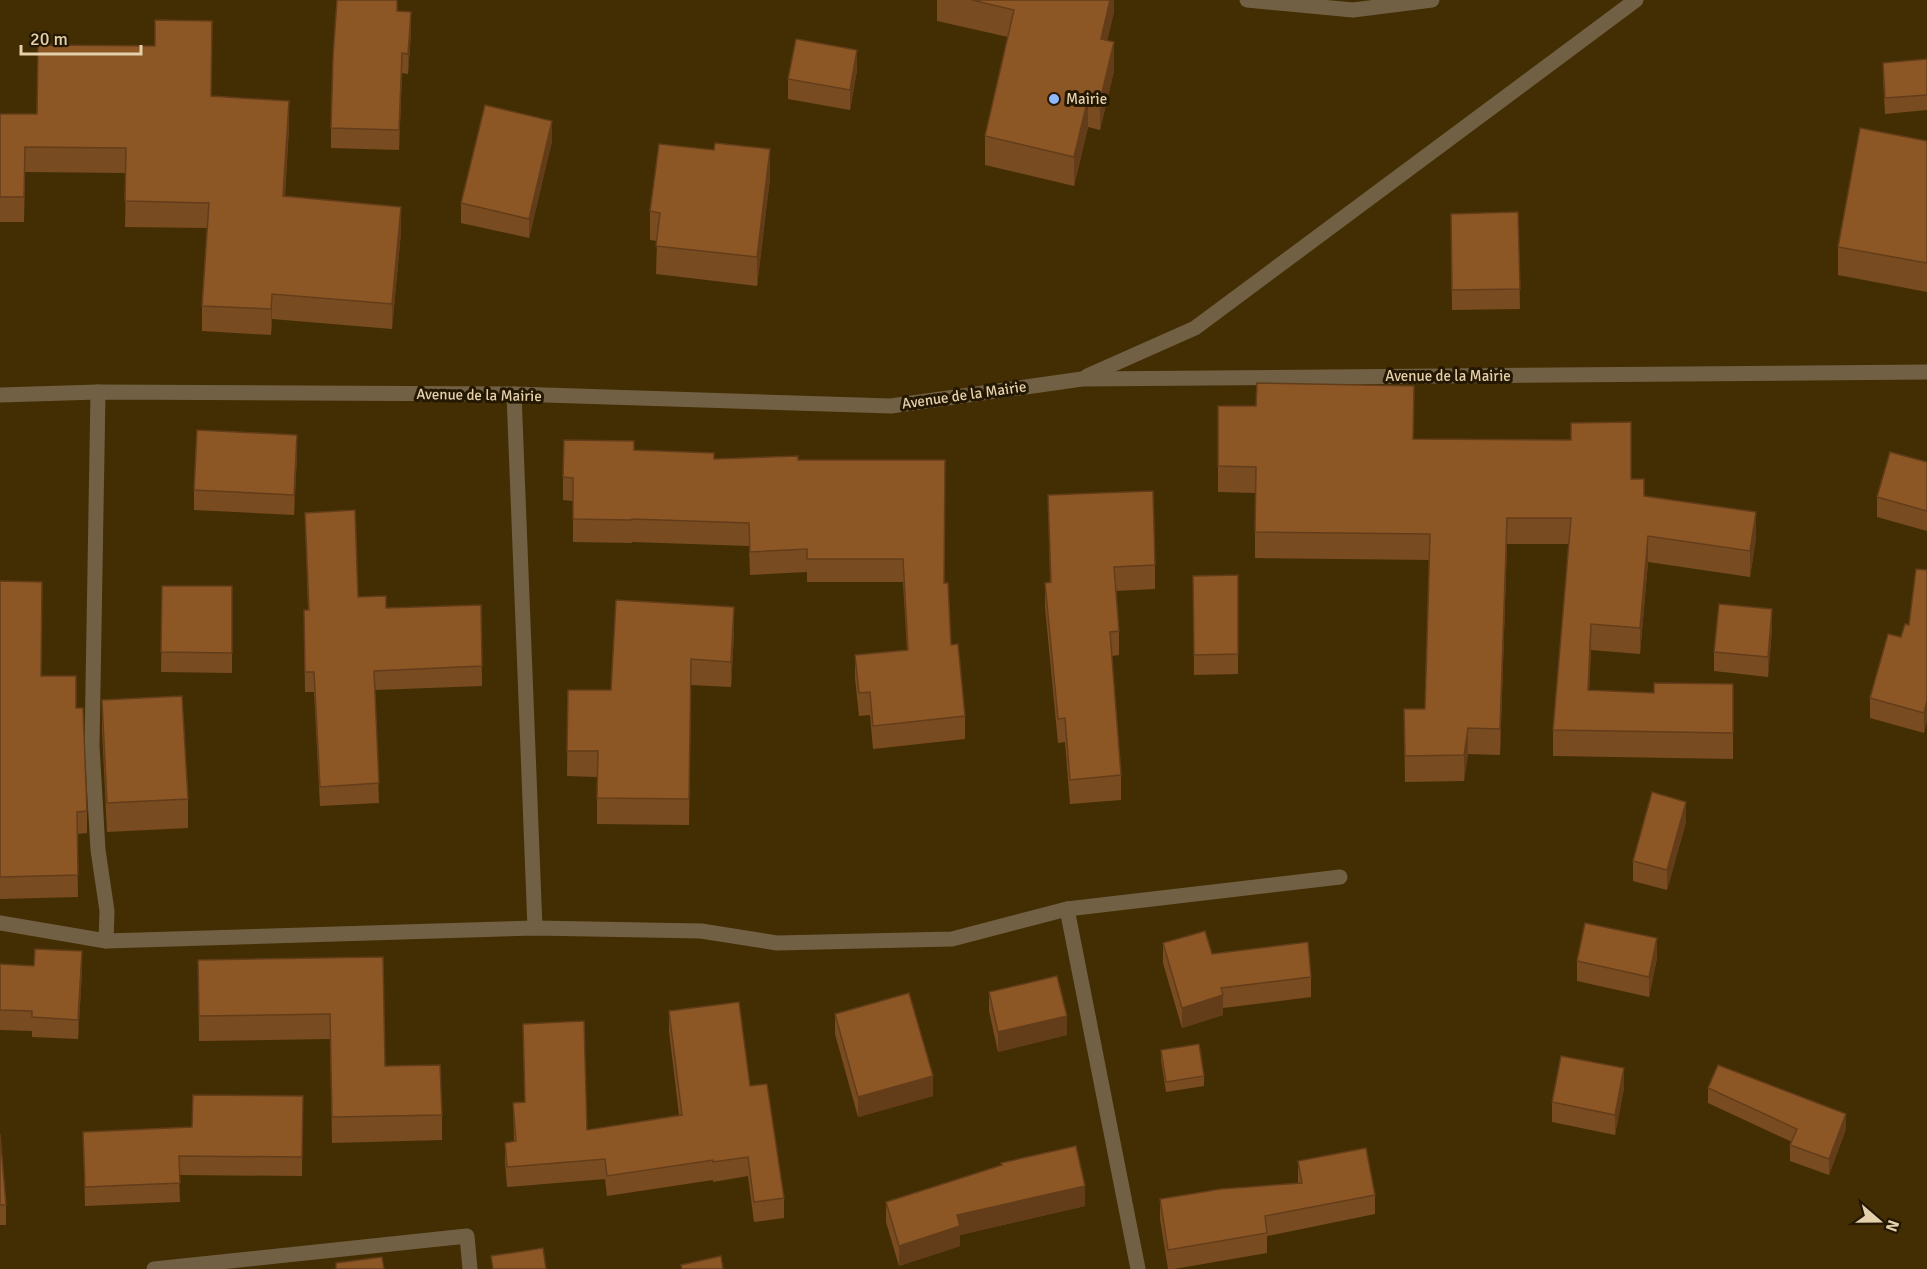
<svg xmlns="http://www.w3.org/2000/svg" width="1927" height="1269" viewBox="0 0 1927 1269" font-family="Signika,sans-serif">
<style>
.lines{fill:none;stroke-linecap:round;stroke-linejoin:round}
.minor{stroke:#716044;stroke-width:15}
.wall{fill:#794b20}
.shaded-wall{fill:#633d1a}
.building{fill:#8d5725;stroke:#633d1a;stroke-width:1.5}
.poi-dot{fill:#8fb8fd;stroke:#241802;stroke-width:2}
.labels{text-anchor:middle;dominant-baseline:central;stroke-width:6;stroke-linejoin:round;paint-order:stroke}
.poi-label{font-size:15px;fill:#e5d0ac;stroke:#241802;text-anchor:start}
.street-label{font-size:15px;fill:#e5d0ac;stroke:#241802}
</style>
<rect width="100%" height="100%" fill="#432e03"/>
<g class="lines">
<g class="minor">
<path d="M 1247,0 L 1353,10 L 1432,0"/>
<path d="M 1087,376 L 1195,328 L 1636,0"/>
<path d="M 98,392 L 92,746 L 98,850 L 107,911 L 106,941"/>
<path d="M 514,394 L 535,928"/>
<path d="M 0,395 L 98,392 L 514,394 L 891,406 L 1082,379 L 1927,372"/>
<path d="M 1067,909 L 1138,1269"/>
<path d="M 0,923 L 106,941 L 535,928 L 701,931 L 777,943 L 952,939 L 1067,909 L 1340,877"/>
<path d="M 154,1269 L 467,1236 L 470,1269"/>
</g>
</g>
<g class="wall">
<path d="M 937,0 L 1114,0 L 1114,12 L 1107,40 L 1114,71 L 1100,130 L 1088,127 L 1074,186 L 985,165 L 985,136 L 1008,37 L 937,21 Z"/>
<path d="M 398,11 L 411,32 L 408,74 L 402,73 L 399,150 L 331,148 L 331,128 Z"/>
<path d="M 1927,59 L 1927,110 L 1885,114 L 1883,78 L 1883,63 Z"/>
<path d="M 857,70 L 850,110 L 788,99 L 788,79 Z"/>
<path d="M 211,96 L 289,127 L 285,196 L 401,232 L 392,329 L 272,319 L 271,335 L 202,331 L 202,306 L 207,228 L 125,227 L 126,173 L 25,172 L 24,222 L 0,222 L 0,114 L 37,114 Z"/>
<path d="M 552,141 L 529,238 L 461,223 L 461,203 Z"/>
<path d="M 1927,141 L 1927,292 L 1838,275 L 1838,247 Z"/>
<path d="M 714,150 L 770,178 L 757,286 L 656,274 L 657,241 L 650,240 L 650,211 Z"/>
<path d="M 1518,212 L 1520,309 L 1452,310 L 1451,214 Z"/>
<path d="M 1218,406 L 1414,439 L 1631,479 L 1644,496 L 1756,538 L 1750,577 L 1648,562 L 1640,654 L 1591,650 L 1589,690 L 1654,693 L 1733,684 L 1733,759 L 1553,756 L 1553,730 L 1569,544 L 1507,544 L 1500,755 L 1468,754 L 1464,781 L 1405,782 L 1404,709 L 1425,709 L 1430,560 L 1255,558 L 1255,493 L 1218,492 Z"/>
<path d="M 634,450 L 714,459 L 798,460 L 944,583 L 951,645 L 965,716 L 965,739 L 873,749 L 870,715 L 859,716 L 855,678 L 855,655 L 907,650 L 903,582 L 807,582 L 807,572 L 750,575 L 749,546 L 632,542 L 632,543 L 573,542 L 573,501 L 563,500 L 563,477 Z"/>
<path d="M 297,455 L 294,515 L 194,510 L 194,490 Z"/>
<path d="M 1927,462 L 1927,531 L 1877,517 L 1877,497 Z"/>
<path d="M 1048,495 L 1155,565 L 1155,589 L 1116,591 L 1119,631 L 1119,655 L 1112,656 L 1121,775 L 1121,800 L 1070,804 L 1065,742 L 1058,743 L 1045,607 L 1045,583 L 1050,582 Z"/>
<path d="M 305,513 L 358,597 L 386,608 L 481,605 L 482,686 L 375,690 L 379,803 L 320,806 L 314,692 L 305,692 L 304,610 L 308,610 Z"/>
<path d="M 1927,570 L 1927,720 L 1924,733 L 1870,718 L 1870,698 L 1909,625 Z"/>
<path d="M 1238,575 L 1238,674 L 1194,675 L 1193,576 Z"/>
<path d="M 0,581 L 41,676 L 76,708 L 87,811 L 87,833 L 77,834 L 78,897 L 0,899 Z"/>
<path d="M 162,586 L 232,586 L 232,673 L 161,672 Z"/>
<path d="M 1772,629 L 1768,677 L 1714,671 L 1714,652 Z"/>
<path d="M 734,632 L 731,687 L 691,685 L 689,825 L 597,824 L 597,777 L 567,776 L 568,690 L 611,690 Z"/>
<path d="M 102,700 L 188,799 L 188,828 L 107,832 L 102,729 Z"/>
<path d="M 1686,822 L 1667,890 L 1633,881 L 1633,861 Z"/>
<path d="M 1163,943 L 1311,977 L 1311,997 L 1223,1008 L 1223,1015 L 1182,1028 L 1163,963 Z"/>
<path d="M 383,957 L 385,1066 L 442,1115 L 442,1140 L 332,1143 L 330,1039 L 199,1041 L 198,960 Z"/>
<path d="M 1657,958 L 1649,997 L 1577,981 L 1577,961 Z"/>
<path d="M 0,964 L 82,971 L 78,1039 L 32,1037 L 32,1031 L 0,1030 Z"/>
<path d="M 989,992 L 1067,1035 L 998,1052 L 989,1011 Z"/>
<path d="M 669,1011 L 750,1086 L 784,1198 L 784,1218 L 754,1222 L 748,1176 L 713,1182 L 713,1180 L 607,1196 L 605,1179 L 507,1187 L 505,1163 L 505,1143 L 514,1141 L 513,1103 L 525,1102 L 523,1024 L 587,1130 L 679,1115 L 669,1031 Z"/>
<path d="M 835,1014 L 933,1096 L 858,1117 L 835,1034 Z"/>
<path d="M 1161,1050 L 1204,1076 L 1204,1086 L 1166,1092 L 1161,1060 Z"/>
<path d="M 1624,1088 L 1615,1135 L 1552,1122 L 1552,1102 Z"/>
<path d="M 1708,1088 L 1846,1129 L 1829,1175 L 1790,1161 L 1790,1145 L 1792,1142 L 1708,1103 Z"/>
<path d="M 303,1096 L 302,1176 L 179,1175 L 180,1202 L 85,1206 L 83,1132 L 192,1127 Z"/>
<path d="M 0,1134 L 6,1205 L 6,1225 L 0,1225 Z"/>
<path d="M 1298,1161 L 1375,1195 L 1375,1214 L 1267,1236 L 1267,1253 L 1174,1269 L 1168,1269 L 1160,1219 L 1160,1199 L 1298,1183 Z"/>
<path d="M 1001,1163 L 1085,1206 L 960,1235 L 960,1246 L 899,1266 L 886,1222 L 886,1202 L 1001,1165 Z"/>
</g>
<g class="shaded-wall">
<path d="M 1110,0 L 1114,0 L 1114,12 L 1101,67 L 1101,39 Z"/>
<path d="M 411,12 L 411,32 L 408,74 L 408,54 Z"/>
<path d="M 1114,42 L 1114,71 L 1100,130 L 1100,101 Z"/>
<path d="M 857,50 L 857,70 L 850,110 L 850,90 Z"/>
<path d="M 402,53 L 402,73 L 399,150 L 399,130 Z"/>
<path d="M 1088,98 L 1088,127 L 1074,186 L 1074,157 Z"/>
<path d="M 289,101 L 289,127 L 283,221 L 283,196 Z"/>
<path d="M 552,121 L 552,141 L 529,238 L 529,219 Z"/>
<path d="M 770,149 L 770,178 L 757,286 L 757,257 Z"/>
<path d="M 401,207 L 401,232 L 392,329 L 392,304 Z"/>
<path d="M 272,294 L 272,319 L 271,335 L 271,309 Z"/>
<path d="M 297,435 L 297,455 L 294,515 L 294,495 Z"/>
<path d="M 1756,512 L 1756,538 L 1750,577 L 1750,551 Z"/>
<path d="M 1507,518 L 1507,544 L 1500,755 L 1500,729 Z"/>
<path d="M 1648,536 L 1648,562 L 1640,654 L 1640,628 Z"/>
<path d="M 734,607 L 734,632 L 731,687 L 731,662 Z"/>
<path d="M 1772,609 L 1772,629 L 1768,677 L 1768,657 Z"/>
<path d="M 1591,624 L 1591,650 L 1588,716 L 1588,690 Z"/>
<path d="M 1927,700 L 1927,720 L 1924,733 L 1924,713 Z"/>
<path d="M 1468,728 L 1468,754 L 1464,781 L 1464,755 Z"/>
<path d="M 1686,802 L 1686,822 L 1667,890 L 1667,870 Z"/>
<path d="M 1657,938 L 1657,958 L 1649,997 L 1649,977 Z"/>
<path d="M 82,951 L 82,971 L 78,1039 L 78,1020 Z"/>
<path d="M 1223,995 L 1223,1015 L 1182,1028 L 1182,1008 Z"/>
<path d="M 1067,1016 L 1067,1035 L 998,1052 L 998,1032 Z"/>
<path d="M 1624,1068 L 1624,1088 L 1615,1135 L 1615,1115 Z"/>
<path d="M 933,1076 L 933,1096 L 858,1117 L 858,1097 Z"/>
<path d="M 1846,1114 L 1846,1129 L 1829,1175 L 1829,1159 Z"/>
<path d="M 1085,1186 L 1085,1206 L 960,1235 L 960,1246 L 899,1266 L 899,1246 L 957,1215 Z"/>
</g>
<g class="building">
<path d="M 337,0 L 397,0 L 397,11 L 411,12 L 408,54 L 402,53 L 399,130 L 331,128 L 333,57 Z"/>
<path d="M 972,0 L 1110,0 L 1101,39 L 1114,42 L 1100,101 L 1088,98 L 1074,157 L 985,136 L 1014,10 Z"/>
<path d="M 155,20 L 212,21 L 211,96 L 289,101 L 283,196 L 401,207 L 392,304 L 272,294 L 271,309 L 202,306 L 209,203 L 125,201 L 126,148 L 25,147 L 24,197 L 0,197 L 0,114 L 37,114 L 38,45 L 155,46 Z"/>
<path d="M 796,39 L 857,50 L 850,90 L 788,79 Z"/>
<path d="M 1927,59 L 1927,95 L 1885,98 L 1883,63 Z"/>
<path d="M 485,105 L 552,121 L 529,219 L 461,203 Z"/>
<path d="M 1860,128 L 1927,141 L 1927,263 L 1838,247 Z"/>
<path d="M 715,143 L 770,149 L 757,257 L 656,246 L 660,213 L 650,211 L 659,144 L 714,150 Z"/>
<path d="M 1518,212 L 1520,289 L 1452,290 L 1451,214 Z"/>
<path d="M 1257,383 L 1414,386 L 1413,439 L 1571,440 L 1571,423 L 1631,422 L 1631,479 L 1644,479 L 1644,496 L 1756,512 L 1750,551 L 1648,536 L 1640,628 L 1591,624 L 1588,690 L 1654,693 L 1654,683 L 1733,684 L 1733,733 L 1553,730 L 1571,518 L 1507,518 L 1500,729 L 1468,728 L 1464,755 L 1405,756 L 1404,709 L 1425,709 L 1430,534 L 1255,532 L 1256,467 L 1218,466 L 1218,406 L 1256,406 Z"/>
<path d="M 197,430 L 297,435 L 294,495 L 194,490 Z"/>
<path d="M 564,440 L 634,441 L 634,450 L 714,453 L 714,459 L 798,456 L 798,460 L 945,460 L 944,583 L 948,583 L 951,645 L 958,644 L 965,716 L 873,726 L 870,692 L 859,693 L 855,655 L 908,650 L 903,559 L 807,559 L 807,549 L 750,552 L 749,523 L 632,519 L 632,520 L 573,519 L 573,478 L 563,477 Z"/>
<path d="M 1890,452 L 1927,462 L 1927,511 L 1877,497 Z"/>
<path d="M 1153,491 L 1155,565 L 1114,567 L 1119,631 L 1110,632 L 1121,775 L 1070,780 L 1065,718 L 1058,719 L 1045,583 L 1051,582 L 1048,495 Z"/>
<path d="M 355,510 L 358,597 L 386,596 L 386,608 L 481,605 L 482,666 L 374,671 L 379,783 L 320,787 L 314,672 L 305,672 L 304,610 L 309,610 L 305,513 Z"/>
<path d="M 1916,569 L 1927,570 L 1927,700 L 1924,713 L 1870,698 L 1888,634 L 1901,637 L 1905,624 L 1909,625 Z"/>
<path d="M 1238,575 L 1238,654 L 1194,655 L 1193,576 Z"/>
<path d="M 0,581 L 42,582 L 41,676 L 76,676 L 76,708 L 83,708 L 87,811 L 77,812 L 78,875 L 0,877 Z"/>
<path d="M 162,586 L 232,586 L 232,653 L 161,652 Z"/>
<path d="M 616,600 L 734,607 L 731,662 L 691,659 L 689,799 L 597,798 L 598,751 L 567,751 L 568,690 L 611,690 Z"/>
<path d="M 1719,604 L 1772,609 L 1768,657 L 1714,652 Z"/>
<path d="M 182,696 L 188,799 L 107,803 L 102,700 Z"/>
<path d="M 1652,792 L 1686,802 L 1667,870 L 1633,861 Z"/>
<path d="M 1585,923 L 1657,938 L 1649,977 L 1577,961 Z"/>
<path d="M 1205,931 L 1212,954 L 1308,942 L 1311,977 L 1221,988 L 1223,995 L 1182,1008 L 1163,943 Z"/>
<path d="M 35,949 L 82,951 L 78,1020 L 32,1017 L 32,1011 L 0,1010 L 0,964 L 34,966 Z"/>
<path d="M 383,957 L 385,1066 L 440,1065 L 442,1115 L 332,1117 L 330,1014 L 199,1016 L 198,960 Z"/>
<path d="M 1057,976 L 1067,1016 L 998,1032 L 989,992 Z"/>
<path d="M 909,993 L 933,1076 L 858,1097 L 835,1014 Z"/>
<path d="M 739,1002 L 750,1086 L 767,1084 L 784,1198 L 754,1202 L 748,1157 L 713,1162 L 713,1160 L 607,1176 L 605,1159 L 507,1167 L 505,1143 L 516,1141 L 513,1103 L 525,1102 L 523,1024 L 584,1021 L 587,1130 L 682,1115 L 669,1011 Z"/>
<path d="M 1199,1044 L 1204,1076 L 1166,1082 L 1161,1050 Z"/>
<path d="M 1561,1056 L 1624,1068 L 1615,1115 L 1552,1102 Z"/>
<path d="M 1718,1065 L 1846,1114 L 1829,1159 L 1790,1145 L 1797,1129 L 1708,1088 Z"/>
<path d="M 193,1095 L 303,1096 L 302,1157 L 179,1156 L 180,1183 L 85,1187 L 83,1132 L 192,1127 Z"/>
<path d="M 0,1134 L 6,1205 L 0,1205 Z"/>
<path d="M 1076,1146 L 1085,1186 L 957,1215 L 960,1226 L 899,1246 L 886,1202 L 1002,1165 L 1001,1163 Z"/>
<path d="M 1366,1148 L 1375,1195 L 1265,1216 L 1267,1233 L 1168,1250 L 1160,1199 L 1221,1189 L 1302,1183 L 1298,1161 Z"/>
<path d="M 543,1248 L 546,1269 L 493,1269 L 491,1256 Z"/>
<path d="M 721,1256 L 723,1269 L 682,1269 L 681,1265 Z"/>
<path d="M 382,1257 L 384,1269 L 336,1269 L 336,1263 Z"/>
</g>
<circle class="poi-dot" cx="1054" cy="99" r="6"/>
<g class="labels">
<g class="poi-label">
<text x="1066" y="99">Mairie</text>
</g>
<g class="street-label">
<text x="1448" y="376">Avenue de la Mairie</text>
<text transform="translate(479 395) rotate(1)">Avenue de la Mairie</text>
<text transform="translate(964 395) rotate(-8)">Avenue de la Mairie</text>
</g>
</g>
<g transform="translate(1879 1221) rotate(110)" stroke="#241802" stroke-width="4.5" paint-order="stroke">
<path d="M0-4.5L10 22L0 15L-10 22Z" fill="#e5d0ac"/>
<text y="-9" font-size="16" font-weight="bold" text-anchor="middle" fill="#e5d0ac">N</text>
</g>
<path d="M21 45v9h120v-9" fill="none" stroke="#e5d0ac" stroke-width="3"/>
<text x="30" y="45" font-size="18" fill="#e5d0ac" stroke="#241802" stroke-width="4.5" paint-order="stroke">20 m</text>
</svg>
